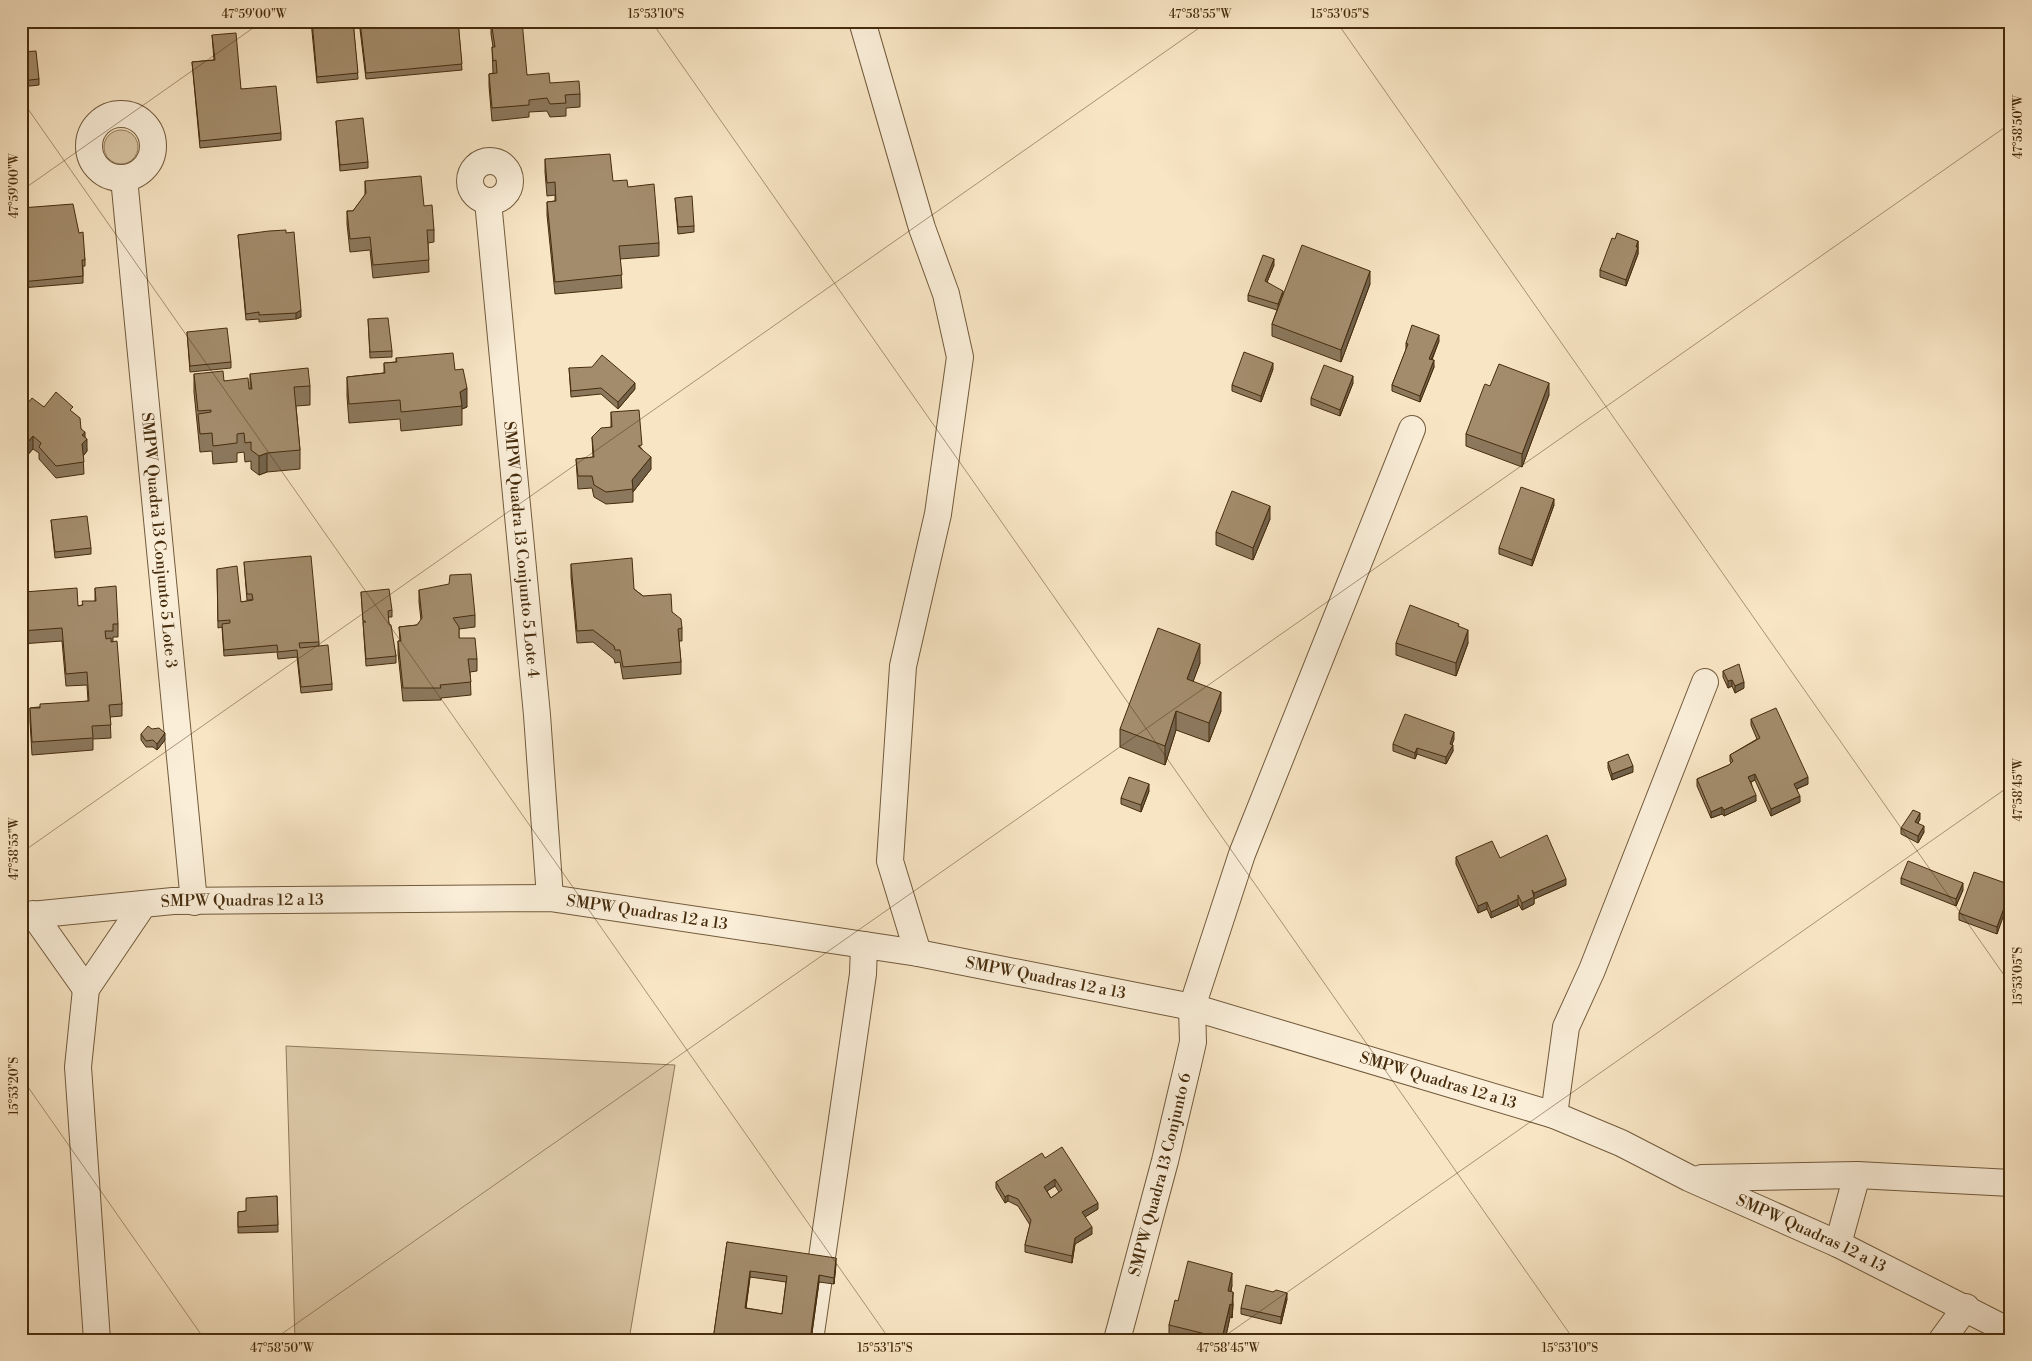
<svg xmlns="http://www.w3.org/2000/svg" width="2032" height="1361" viewBox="0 0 2032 1361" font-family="'Libre Bodoni',serif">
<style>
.green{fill:#dac6a5;stroke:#907959}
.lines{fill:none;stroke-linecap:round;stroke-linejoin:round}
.minor-casing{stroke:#725a3b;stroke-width:28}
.minor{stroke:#faeed9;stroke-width:26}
.wall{fill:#8c785d;stroke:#462c0d;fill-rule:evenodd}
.shaded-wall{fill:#72624c;stroke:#462c0d}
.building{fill:#a38c6c;stroke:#462c0d;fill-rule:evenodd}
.ticks{fill:none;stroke:#462c0d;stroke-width:1;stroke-opacity:0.45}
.labels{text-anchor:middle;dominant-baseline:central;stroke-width:4.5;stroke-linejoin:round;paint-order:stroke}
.street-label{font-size:16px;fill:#462c0d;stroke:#faeed9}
.neatline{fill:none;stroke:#462c0d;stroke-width:2}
.ticks-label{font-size:12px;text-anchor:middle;fill:#462c0d}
</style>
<rect width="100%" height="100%" fill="#f8e5c4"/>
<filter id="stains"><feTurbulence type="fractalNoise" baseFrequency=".004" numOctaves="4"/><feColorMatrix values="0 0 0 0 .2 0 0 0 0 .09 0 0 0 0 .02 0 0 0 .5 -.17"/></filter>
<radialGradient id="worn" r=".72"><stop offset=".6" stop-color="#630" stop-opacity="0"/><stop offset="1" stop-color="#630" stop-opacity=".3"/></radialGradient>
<g class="green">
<circle cx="121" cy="147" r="17"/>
<path d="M 286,1046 L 675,1065 L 629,1340 L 295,1340 Z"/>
</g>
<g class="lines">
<defs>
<g id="minor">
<path d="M 862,21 L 922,228 L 946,294 L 960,357 L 938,514 L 903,666 L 890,861 L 918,953"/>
<circle cx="121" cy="146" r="32"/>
<circle cx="490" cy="181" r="20"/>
<path id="s1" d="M 124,178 L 194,902"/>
<path id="s2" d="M 488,201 L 537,715 L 550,898"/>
<path d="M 33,914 L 86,989"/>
<path id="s3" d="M 21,916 L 173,901 L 550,898 L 918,953 L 1192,1007 L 1554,1115 L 1621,1143 L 1689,1178 L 1838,1244 L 2011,1332"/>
<path d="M 1554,1115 L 1566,1027 L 1592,970 L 1705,682"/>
<path d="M 1702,1178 L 1857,1175 L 2011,1183"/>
<path d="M 1838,1244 L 1857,1175"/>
<path d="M 97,1340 L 78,1067 L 86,989 L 143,905"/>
<path d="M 810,1340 L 863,974 L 864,945"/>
<path id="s4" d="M 1117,1340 L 1165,1161 L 1188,1064 L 1193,1042 L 1192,1007 L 1242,854 L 1412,429"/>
<path d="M 1942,1340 L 1966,1307"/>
</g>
</defs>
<use href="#minor" class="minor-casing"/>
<use href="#minor" class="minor"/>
</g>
<g class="wall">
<path d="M 311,21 L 353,21 L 358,79 L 317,83 Z"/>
<path d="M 359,21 L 458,21 L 462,70 L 366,79 Z"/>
<path d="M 491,21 L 527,75 L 580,94 L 580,107 L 566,108 L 566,116 L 550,117 L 547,111 L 529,112 L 529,117 L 492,121 L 489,86 L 489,74 L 493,73 L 492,47 L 493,47 L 491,34 Z"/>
<path d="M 212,35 L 241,89 L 281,133 L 281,140 L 200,148 L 192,62 L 214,60 Z"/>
<path d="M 21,52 L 39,79 L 39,85 L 21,87 Z"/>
<path d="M 336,121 L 368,162 L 368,168 L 340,171 Z"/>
<path d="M 545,159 L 628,187 L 659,243 L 659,256 L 620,259 L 622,288 L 555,294 L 547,215 L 547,202 L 555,201 L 555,195 L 547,196 L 545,172 Z"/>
<path d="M 365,181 L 424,206 L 434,230 L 434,242 L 428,243 L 429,272 L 373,278 L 370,250 L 350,252 L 347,224 L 347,211 L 353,211 L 365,195 Z"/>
<path d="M 675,198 L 694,226 L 694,232 L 678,234 Z"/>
<path d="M 21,208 L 79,233 L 85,260 L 85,266 L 83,266 L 83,283 L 21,288 Z"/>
<path d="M 286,233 L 301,317 L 296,319 L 259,322 L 259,319 L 246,320 L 238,235 Z"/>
<path d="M 1615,239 L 1638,241 L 1638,254 L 1626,286 L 1600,277 L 1600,270 Z"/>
<path d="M 1274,265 L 1267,282 L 1283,294 L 1370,284 L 1341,362 L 1272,336 L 1272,324 L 1277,310 L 1248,301 L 1248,295 Z"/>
<path d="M 368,319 L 392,351 L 392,357 L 370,358 Z"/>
<path d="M 187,332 L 231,362 L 231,368 L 190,372 Z"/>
<path d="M 1439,341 L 1432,360 L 1434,367 L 1420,402 L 1392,391 L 1392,385 L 1406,350 L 1406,343 Z"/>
<path d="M 396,358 L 455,370 L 467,407 L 462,409 L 462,425 L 401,431 L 400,419 L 349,423 L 347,396 L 347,377 L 384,373 L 384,363 L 396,362 Z"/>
<path d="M 569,368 L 635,389 L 618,409 L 601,394 L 571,397 Z"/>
<path d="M 1273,369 L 1261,402 L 1232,391 L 1232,385 Z"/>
<path d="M 194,374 L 224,381 L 249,389 L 250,389 L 250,374 L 310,386 L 310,405 L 296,406 L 300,450 L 300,469 L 267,472 L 259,475 L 251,469 L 251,461 L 245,462 L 244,452 L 237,453 L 237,462 L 213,464 L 212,451 L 200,452 L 194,392 Z"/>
<path d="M 1353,383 L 1340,416 L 1311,405 L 1311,398 Z"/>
<path d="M 1490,386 L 1549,395 L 1522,467 L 1466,446 L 1466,434 Z"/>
<path d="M 44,407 L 73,413 L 85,437 L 87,451 L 83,456 L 84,474 L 56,478 L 39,459 L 39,453 L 33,449 L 21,462 L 21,412 Z"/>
<path d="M 611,412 L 642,449 L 651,469 L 633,492 L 633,502 L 606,504 L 594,497 L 592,488 L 578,489 L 576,459 L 593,457 L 592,437 L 611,427 Z"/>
<path d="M 1554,505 L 1532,566 L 1499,554 L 1499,548 Z"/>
<path d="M 1270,519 L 1253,560 L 1216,545 L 1216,532 Z"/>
<path d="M 51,520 L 91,548 L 91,554 L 55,558 Z"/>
<path d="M 244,562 L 319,642 L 319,646 L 332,684 L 332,690 L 301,693 L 297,657 L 278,659 L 277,652 L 224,656 L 222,627 L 218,628 L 217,569 L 241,602 L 252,600 L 247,600 Z"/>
<path d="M 571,564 L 634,589 L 643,596 L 672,612 L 682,628 L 682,641 L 679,641 L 681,662 L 681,674 L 623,679 L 620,662 L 615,663 L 614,659 L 593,642 L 577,643 L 571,577 Z"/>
<path d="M 21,571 L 24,592 L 78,606 L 82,605 L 95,601 L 95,588 L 118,624 L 118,637 L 113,637 L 113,642 L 122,704 L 122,716 L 110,717 L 111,738 L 93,739 L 93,750 L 32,755 L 30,721 L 30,708 L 88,701 L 87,685 L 66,686 L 62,641 L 21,644 Z"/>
<path d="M 419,590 L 475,615 L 475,627 L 459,629 L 459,638 L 477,659 L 477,671 L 470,672 L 471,695 L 441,698 L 441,700 L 403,701 L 398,653 L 398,641 L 400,641 L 399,627 L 417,625 L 421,620 L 419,602 Z"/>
<path d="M 361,592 L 392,610 L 392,617 L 388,617 L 389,624 L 396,656 L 396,663 L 366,666 Z"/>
<path d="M 1459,626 L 1468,643 L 1456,676 L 1396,655 L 1396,643 Z"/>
<path d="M 1200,663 L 1193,681 L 1221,711 L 1209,742 L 1176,730 L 1165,765 L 1120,747 L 1120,729 Z"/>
<path d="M 1723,671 L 1744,688 L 1735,693 L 1732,686 L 1728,688 L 1723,677 Z"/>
<path d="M 1751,719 L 1808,784 L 1797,789 L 1800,802 L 1771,816 L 1755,780 L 1751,782 L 1756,801 L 1724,816 L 1722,814 L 1711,818 L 1697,786 L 1697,779 L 1729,765 L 1731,763 L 1730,761 L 1730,755 L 1757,739 L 1751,725 Z"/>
<path d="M 141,734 L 165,740 L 157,750 L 153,747 L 146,747 L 141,740 Z"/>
<path d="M 1454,739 L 1452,744 L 1453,751 L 1446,764 L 1417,754 L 1415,759 L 1393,751 L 1393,744 Z"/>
<path d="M 1608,762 L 1633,772 L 1612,780 L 1608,768 Z"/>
<path d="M 1149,791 L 1141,812 L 1121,804 L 1121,798 Z"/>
<path d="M 1920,819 L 1918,823 L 1924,832 L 1918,843 L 1901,834 L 1901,828 Z"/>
<path d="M 1456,857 L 1500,858 L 1566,885 L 1534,899 L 1534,904 L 1522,910 L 1518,903 L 1518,906 L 1491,918 L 1487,909 L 1478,913 L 1456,864 Z"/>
<path d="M 1901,878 L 1963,890 L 1956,906 L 1901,884 Z"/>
<path d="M 2011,885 L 1997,934 L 1959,920 L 1959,913 Z"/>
<path d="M 1045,1158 L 1098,1209 L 1085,1217 L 1092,1234 L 1075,1244 L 1072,1263 L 1025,1252 L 1025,1245 L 1030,1225 L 1018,1206 L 1008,1201 L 1005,1203 L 996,1188 L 996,1182 ZM 1055,1186 L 1059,1192 L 1051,1198 L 1047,1191 Z"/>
<path d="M 277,1196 L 278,1232 L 238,1233 L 238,1212 L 246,1211 Z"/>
<path d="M 727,1242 L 836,1264 L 834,1284 L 819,1282 L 811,1340 L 713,1340 ZM 750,1277 L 786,1282 L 782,1314 L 746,1308 Z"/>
<path d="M 1232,1285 L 1231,1292 L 1233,1305 L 1232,1318 L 1230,1317 L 1225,1340 L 1179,1340 L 1169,1337 L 1169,1325 L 1178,1301 Z"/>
<path d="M 1273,1292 L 1287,1299 L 1281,1324 L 1241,1314 L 1241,1308 Z"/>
</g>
<g class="shaded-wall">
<path d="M 1638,241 L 1638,254 L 1626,286 L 1626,280 Z"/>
<path d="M 1274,259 L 1274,265 L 1265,287 L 1265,281 Z"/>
<path d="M 1370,271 L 1370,284 L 1341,362 L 1341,350 Z"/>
<path d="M 1283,291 L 1283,297 L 1278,311 L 1278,304 Z"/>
<path d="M 301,310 L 301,317 L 296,319 L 296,313 Z"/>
<path d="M 1439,335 L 1439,341 L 1429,365 L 1429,359 Z"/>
<path d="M 1434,360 L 1434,367 L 1420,402 L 1420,396 Z"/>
<path d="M 1273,363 L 1273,369 L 1261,402 L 1261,396 Z"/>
<path d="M 1353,376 L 1353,383 L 1340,416 L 1340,410 Z"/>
<path d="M 635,383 L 635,389 L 618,409 L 618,402 Z"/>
<path d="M 1549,383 L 1549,395 L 1522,467 L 1522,454 Z"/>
<path d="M 467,388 L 467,407 L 462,409 L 460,392 Z"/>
<path d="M 85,432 L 85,441 L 87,439 L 87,451 L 82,457 L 82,435 Z"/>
<path d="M 33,436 L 33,449 L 21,462 L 21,450 Z"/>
<path d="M 267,453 L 267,472 L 259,475 L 259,456 Z"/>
<path d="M 651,457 L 651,469 L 633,492 L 632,480 Z"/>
<path d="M 1554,499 L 1554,505 L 1532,566 L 1532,560 Z"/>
<path d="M 1270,506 L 1270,519 L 1253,560 L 1253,548 Z"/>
<path d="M 1468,630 L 1468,643 L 1456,676 L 1456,663 Z"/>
<path d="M 1200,644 L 1200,663 L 1187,698 L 1187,679 Z"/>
<path d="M 1732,680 L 1732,686 L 1728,688 L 1728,681 Z"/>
<path d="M 1744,682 L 1744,688 L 1735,693 L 1735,686 Z"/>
<path d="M 1221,692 L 1221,711 L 1209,742 L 1209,723 Z"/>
<path d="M 1176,711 L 1176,730 L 1165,765 L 1165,746 Z"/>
<path d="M 1454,732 L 1454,739 L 1450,750 L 1450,744 Z"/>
<path d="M 165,733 L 165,740 L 157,750 L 157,744 Z"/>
<path d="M 1453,745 L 1453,751 L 1446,764 L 1446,757 Z"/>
<path d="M 1417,748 L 1417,754 L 1415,759 L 1415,753 Z"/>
<path d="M 1633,766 L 1633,772 L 1612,780 L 1612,774 Z"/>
<path d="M 1755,774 L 1755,780 L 1748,783 L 1748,777 Z"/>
<path d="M 1808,777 L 1808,784 L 1794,790 L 1794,784 Z"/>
<path d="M 1149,784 L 1149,791 L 1141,812 L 1141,805 Z"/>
<path d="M 1756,795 L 1756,801 L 1724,816 L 1724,810 Z"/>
<path d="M 1800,796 L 1800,802 L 1771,816 L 1771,809 Z"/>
<path d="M 1722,807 L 1722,814 L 1711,818 L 1711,812 Z"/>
<path d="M 1920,813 L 1920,819 L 1915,828 L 1915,822 Z"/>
<path d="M 1924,826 L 1924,832 L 1918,843 L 1918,836 Z"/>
<path d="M 1566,879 L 1566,885 L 1534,899 L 1534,904 L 1522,910 L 1522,903 L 1534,897 L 1534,893 Z"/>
<path d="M 1963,883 L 1963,890 L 1956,906 L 1956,899 Z"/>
<path d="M 2011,889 L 2011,895 L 1997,934 L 1997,927 Z"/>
<path d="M 1518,899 L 1518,906 L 1491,918 L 1491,912 Z"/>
<path d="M 1487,902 L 1487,909 L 1478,913 L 1478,906 Z"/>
<path d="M 1055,1179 L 1055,1186 L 1044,1193 L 1044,1187 Z"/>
<path d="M 1008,1195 L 1008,1201 L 1005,1203 L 1005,1197 Z"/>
<path d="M 1098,1203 L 1098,1209 L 1082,1219 L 1082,1212 Z"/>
<path d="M 1092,1227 L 1092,1234 L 1075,1244 L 1072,1263 L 1072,1256 L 1075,1238 Z"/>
<path d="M 836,1258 L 836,1264 L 834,1284 L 834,1278 Z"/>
<path d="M 750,1271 L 750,1277 L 745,1314 L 745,1308 Z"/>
<path d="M 1232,1273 L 1232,1285 L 1228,1304 L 1228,1291 Z"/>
<path d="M 819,1275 L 819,1282 L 811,1340 L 810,1340 Z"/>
<path d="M 1233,1292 L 1233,1305 L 1232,1318 L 1232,1305 Z"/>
<path d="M 1287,1293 L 1287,1299 L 1281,1324 L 1281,1317 Z"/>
<path d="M 1230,1304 L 1230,1317 L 1225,1340 L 1222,1340 Z"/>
</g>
<g class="building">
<path d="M 312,21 L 353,21 L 358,73 L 317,77 Z"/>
<path d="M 360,21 L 458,21 L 462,64 L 366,73 Z"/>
<path d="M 491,21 L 522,21 L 527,75 L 549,73 L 550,83 L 579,81 L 580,94 L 565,95 L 566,103 L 550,104 L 547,98 L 529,100 L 529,105 L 492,108 L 489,74 L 497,73 L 496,60 L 493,61 L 492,47 L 495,47 Z"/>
<path d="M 236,33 L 241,89 L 276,86 L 281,133 L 200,141 L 192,62 L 215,60 L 212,35 Z"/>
<path d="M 36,51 L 39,79 L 21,81 L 21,52 Z"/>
<path d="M 363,118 L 368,162 L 340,165 L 336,121 Z"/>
<path d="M 610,154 L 613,181 L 627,180 L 628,187 L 654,184 L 659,243 L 619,246 L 622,275 L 555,282 L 547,202 L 556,201 L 555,182 L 547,183 L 545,159 Z"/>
<path d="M 421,176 L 424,206 L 432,205 L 434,230 L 427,230 L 429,260 L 373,265 L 370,237 L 350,239 L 347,211 L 353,211 L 366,193 L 365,181 Z"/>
<path d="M 692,196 L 694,226 L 678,227 L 675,198 Z"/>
<path d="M 73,204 L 79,233 L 83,232 L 85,260 L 82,260 L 83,276 L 21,282 L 21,208 Z"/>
<path d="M 286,230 L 286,233 L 294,232 L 301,310 L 296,313 L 259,315 L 259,312 L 246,314 L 238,235 L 269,231 Z"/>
<path d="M 1617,233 L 1638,241 L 1636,247 L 1638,247 L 1626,280 L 1600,270 L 1612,238 L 1615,239 Z"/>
<path d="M 1302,245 L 1370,271 L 1341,350 L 1272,324 Z"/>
<path d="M 1263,255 L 1274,259 L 1265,281 L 1283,291 L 1278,304 L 1248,295 Z"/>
<path d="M 388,318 L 392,351 L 370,352 L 368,319 Z"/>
<path d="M 1412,325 L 1439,335 L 1429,359 L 1434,360 L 1420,396 L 1392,385 L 1408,344 L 1406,343 Z"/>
<path d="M 227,328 L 231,362 L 190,366 L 187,332 Z"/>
<path d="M 1244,352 L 1273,363 L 1261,396 L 1232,385 Z"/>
<path d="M 453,353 L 455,370 L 463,369 L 467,388 L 460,392 L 462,406 L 401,412 L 400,400 L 349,404 L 347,377 L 385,373 L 384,363 L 397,362 L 396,358 Z"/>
<path d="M 602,355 L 635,383 L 618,402 L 601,388 L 571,391 L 569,368 L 592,367 Z"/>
<path d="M 1499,364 L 1549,383 L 1522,454 L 1466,434 L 1484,386 L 1485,384 L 1490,386 Z"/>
<path d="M 1324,365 L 1353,376 L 1340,410 L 1311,398 Z"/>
<path d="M 308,368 L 310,386 L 294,387 L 300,450 L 267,453 L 259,456 L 251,450 L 251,442 L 245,443 L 244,433 L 237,434 L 237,443 L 213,446 L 212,433 L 200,434 L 198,414 L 211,412 L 211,410 L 198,411 L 194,374 L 223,371 L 224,381 L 248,378 L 249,389 L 252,389 L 250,374 Z"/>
<path d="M 56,392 L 73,407 L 70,410 L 80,418 L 81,429 L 85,432 L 82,435 L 87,439 L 82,444 L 84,462 L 56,466 L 39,447 L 41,443 L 33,436 L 21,450 L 21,412 L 32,398 L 44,407 Z"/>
<path d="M 639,410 L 642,445 L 638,446 L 651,457 L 632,480 L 633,489 L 606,492 L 594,485 L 592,476 L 578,476 L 576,459 L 594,457 L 592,437 L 601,428 L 612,427 L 611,412 Z"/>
<path d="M 1521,487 L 1554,499 L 1532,560 L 1499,548 Z"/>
<path d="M 1232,491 L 1270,506 L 1253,548 L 1216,532 Z"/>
<path d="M 87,516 L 91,548 L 55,552 L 51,520 Z"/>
<path d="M 311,556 L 319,642 L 299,643 L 300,648 L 328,645 L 332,684 L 301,687 L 297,650 L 278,652 L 277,645 L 224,650 L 222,624 L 230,623 L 230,620 L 218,621 L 217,569 L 237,566 L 241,602 L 253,600 L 252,594 L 247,594 L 244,562 Z"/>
<path d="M 632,558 L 634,589 L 643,596 L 671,594 L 672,612 L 681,619 L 682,628 L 678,629 L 681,662 L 623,667 L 620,650 L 615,650 L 614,646 L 593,630 L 577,631 L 571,564 Z"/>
<path d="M 21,571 L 22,571 L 24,592 L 77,588 L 78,606 L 83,605 L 82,601 L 96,601 L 95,588 L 116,586 L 118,624 L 113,624 L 113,631 L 105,631 L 106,639 L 111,638 L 111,642 L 117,641 L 122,704 L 109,705 L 111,725 L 92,726 L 93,738 L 32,742 L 30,708 L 40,708 L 40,704 L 89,701 L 87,672 L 66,674 L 62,628 L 21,631 Z"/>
<path d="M 471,574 L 475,615 L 453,618 L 459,627 L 459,638 L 475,638 L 477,659 L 468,659 L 471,682 L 440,685 L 441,688 L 403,688 L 398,641 L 401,641 L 399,627 L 417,625 L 422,618 L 419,590 L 449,584 L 450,575 Z"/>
<path d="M 389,589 L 392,610 L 388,611 L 389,624 L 391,625 L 396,656 L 366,659 L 363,622 L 366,622 L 363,620 L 361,592 Z"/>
<path d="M 1410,605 L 1459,624 L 1458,626 L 1468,630 L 1456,663 L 1396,643 Z"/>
<path d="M 1158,628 L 1200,644 L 1187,679 L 1221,692 L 1209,723 L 1176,711 L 1165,746 L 1120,729 Z"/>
<path d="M 1739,664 L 1744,682 L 1735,686 L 1732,680 L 1728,681 L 1723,671 Z"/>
<path d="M 1776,708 L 1808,777 L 1794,784 L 1800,796 L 1771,809 L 1755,774 L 1748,777 L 1756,795 L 1724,810 L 1722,807 L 1711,812 L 1697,779 L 1729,765 L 1733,761 L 1730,755 L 1760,738 L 1751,719 Z"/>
<path d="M 1405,714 L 1454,732 L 1450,744 L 1453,745 L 1446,757 L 1417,748 L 1415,753 L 1393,744 Z"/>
<path d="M 148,726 L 152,729 L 159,728 L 165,733 L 157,744 L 153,740 L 146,741 L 141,734 Z"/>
<path d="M 1628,754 L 1633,766 L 1612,774 L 1608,762 Z"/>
<path d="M 1129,777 L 1149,784 L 1141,805 L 1121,798 Z"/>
<path d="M 1913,810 L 1920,813 L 1915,822 L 1924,826 L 1918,836 L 1901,828 Z"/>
<path d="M 1547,835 L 1566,879 L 1534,893 L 1532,890 L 1534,897 L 1522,903 L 1518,895 L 1518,899 L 1491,912 L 1487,902 L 1478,906 L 1456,857 L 1492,841 L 1500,858 Z"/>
<path d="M 1908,861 L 1963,883 L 1956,899 L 1901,878 Z"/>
<path d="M 1974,872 L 2011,885 L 2011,889 L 1997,927 L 1959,913 Z"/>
<path d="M 1062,1147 L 1098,1203 L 1082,1212 L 1092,1227 L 1075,1238 L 1072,1256 L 1025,1245 L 1031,1220 L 1018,1199 L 1008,1195 L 1005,1197 L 996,1182 L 1042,1153 L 1045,1158 ZM 1055,1179 L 1062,1190 L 1051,1198 L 1044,1187 Z"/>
<path d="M 277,1196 L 278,1225 L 238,1227 L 238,1212 L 246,1211 L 246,1198 Z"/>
<path d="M 727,1242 L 836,1258 L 834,1278 L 819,1275 L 810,1340 L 778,1340 L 778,1339 L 772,1338 L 771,1340 L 744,1340 L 744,1334 L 741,1334 L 740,1340 L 713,1340 ZM 750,1271 L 787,1276 L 782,1314 L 745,1308 Z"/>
<path d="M 1188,1261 L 1232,1273 L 1228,1291 L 1233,1292 L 1232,1305 L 1230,1304 L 1222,1338 L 1169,1325 L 1175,1300 L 1178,1301 Z"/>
<path d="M 1246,1285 L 1273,1292 L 1276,1290 L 1287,1293 L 1281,1317 L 1241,1308 Z"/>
<path d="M 959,1336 L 973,1340 L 958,1340 Z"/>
</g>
<path class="ticks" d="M 651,21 L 1574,1340M 1336,21 L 2011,985M 21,99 L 890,1340M 21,191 L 263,21M 21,853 L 1209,21M 21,1077 L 205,1340M 273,1340 L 2011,123M 1219,1340 L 2011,785"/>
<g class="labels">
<g class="street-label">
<text stroke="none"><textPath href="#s1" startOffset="364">SMPW Quadra 13 Conjunto 5 Lote 3</textPath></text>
<text stroke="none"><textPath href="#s2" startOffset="350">SMPW Quadra 13 Conjunto 5 Lote 4</textPath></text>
<text stroke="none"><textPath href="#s3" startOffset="222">SMPW Quadras 12 a 13</textPath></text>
<text stroke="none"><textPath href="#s3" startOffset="628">SMPW Quadras 12 a 13</textPath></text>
<text stroke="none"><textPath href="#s3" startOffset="1032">SMPW Quadras 12 a 13</textPath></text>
<text stroke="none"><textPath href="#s3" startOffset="1438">SMPW Quadras 12 a 13</textPath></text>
<text stroke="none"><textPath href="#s4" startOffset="171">SMPW Quadra 13 Conjunto 6</textPath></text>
<text stroke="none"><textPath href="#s3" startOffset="1842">SMPW Quadras 12 a 13</textPath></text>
</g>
</g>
<rect width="2032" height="1361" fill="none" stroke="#f8e5c4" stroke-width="55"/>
<rect x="28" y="28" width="1976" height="1306" class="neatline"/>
<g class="ticks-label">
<text x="254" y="18">47°59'00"W</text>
<text x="656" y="18">15°53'10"S</text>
<text x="1200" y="18">47°58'55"W</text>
<text x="1340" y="18">15°53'05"S</text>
<text transform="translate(2018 127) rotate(-90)" y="4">47°58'50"W</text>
<text transform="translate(14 186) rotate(-90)" y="4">47°59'00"W</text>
<text transform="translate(2018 790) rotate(-90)" y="4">47°58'45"W</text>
<text transform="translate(14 849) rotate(-90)" y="4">47°58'55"W</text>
<text transform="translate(2018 976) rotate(-90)" y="4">15°53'05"S</text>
<text transform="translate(14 1086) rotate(-90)" y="4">15°53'20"S</text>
<text x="282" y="1352">47°58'50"W</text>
<text x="885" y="1352">15°53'15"S</text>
<text x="1228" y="1352">47°58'45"W</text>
<text x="1570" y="1352">15°53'10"S</text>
</g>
<rect width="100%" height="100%" filter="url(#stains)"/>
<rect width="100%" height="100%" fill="url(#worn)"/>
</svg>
